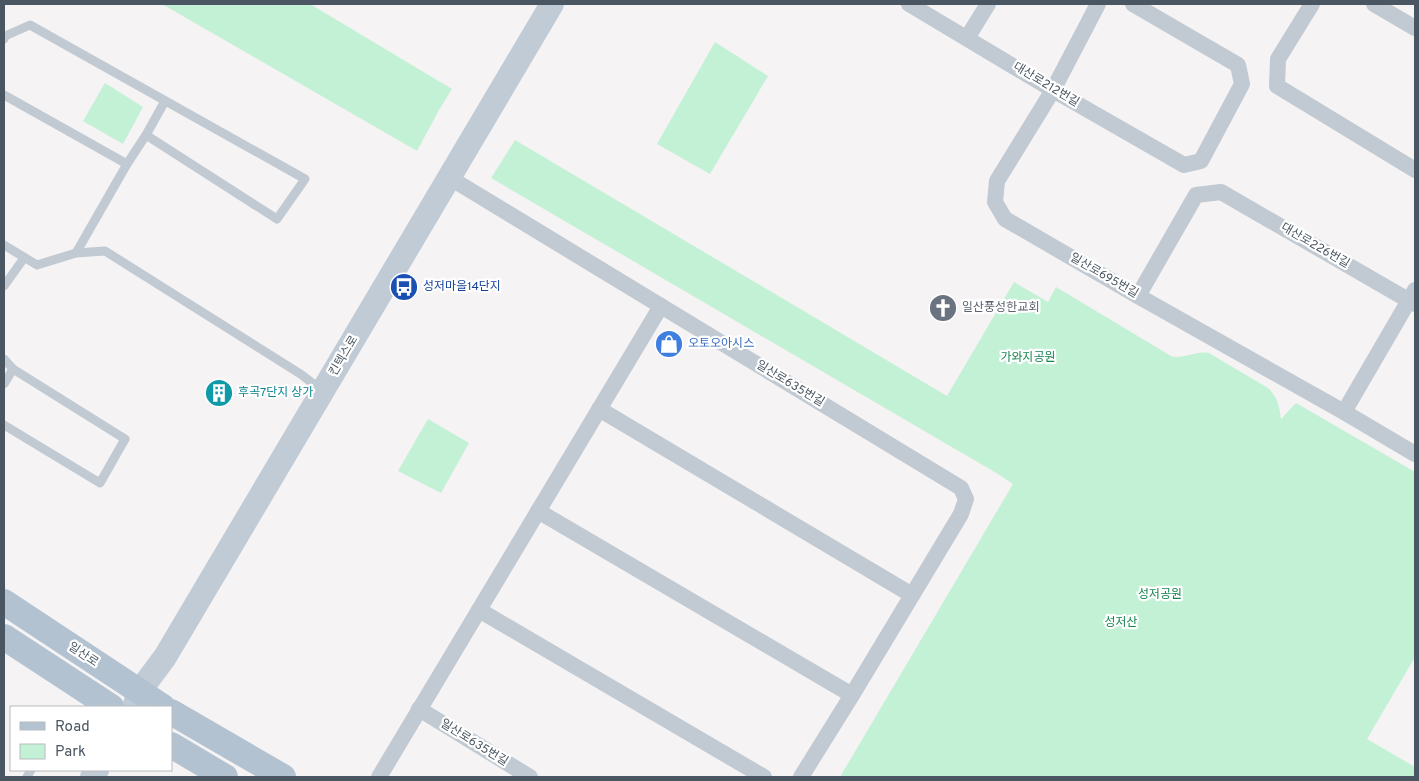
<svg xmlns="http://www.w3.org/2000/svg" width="1419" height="781" viewBox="0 0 1419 781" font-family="Overpass,'Noto Sans KR',sans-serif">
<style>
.green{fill:#c3f1d5}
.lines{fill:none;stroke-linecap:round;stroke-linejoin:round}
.lane{stroke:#c1cad2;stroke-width:9}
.street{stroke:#c1cad2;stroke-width:16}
.secondary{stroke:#c1cbd6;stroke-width:24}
.primary{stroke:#b3c2d1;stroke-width:26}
.labels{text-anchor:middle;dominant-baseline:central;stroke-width:4.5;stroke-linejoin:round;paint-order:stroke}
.street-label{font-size:12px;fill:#4a5661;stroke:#fff}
.transit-label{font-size:12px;fill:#164399;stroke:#fff;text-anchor:start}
.worship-label{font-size:12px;fill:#5b616d;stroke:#fff;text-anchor:start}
.shop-label{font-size:12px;fill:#366cbe;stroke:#fff;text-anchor:start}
.park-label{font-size:12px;fill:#17864f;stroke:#fff}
.culture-label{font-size:12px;fill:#0d838f;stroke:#fff;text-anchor:start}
</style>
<rect width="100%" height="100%" fill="#f5f3f3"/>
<g class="green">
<path d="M 162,4 L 310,4 L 452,89 L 439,110 L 417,151 Z"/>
<path d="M 715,42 L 768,76 L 710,174 L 657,144 Z"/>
<path d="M 105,83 L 143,107 L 123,144 L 83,121 Z"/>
<path d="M 515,140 L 947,396 L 1014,282 L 1048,302 L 1056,287 L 1171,356 C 1182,360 1196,350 1209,353 L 1268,388 C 1278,397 1279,406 1281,419 L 1296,403 L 1415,472 L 1415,657 L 1367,739 L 1415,767 L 1415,777 L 840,777 L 1013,484 L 998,474 L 491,178 Z"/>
<path d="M 428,419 L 469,443 L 441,493 L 398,471 Z"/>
</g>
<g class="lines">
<g class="lane">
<path d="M 4,39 L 5,36 L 30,25 L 305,179 L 277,219 L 146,135"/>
<path d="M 4,95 L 127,164"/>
<path d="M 4,245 L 37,265 L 76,253 L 105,251 L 302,375 L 321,390"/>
<path d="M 76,253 L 127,164 L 146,135 L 165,101"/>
<path d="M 4,286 L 24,258"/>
<path d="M 4,359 L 13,369 L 125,439 L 100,483 L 4,425"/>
<path d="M 4,384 L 13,369"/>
<path d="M 27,777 L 31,770"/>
</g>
<g class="street">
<path d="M 909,4 L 1053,90 L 1184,165 L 1201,161 L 1242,84 L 1238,65 L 1133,4"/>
<path d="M 1098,4 L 1053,90 L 997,181 L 995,202 L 1005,219 L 1138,296 L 1344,412 L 1415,454"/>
<path d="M 1312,4 L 1278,59 L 1277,86 L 1415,170"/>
<path d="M 1374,4 L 1415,28"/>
<path d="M 967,38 L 988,4"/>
<path d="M 450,178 L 961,488 L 966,499 L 961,514 L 852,695 L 801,777"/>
<path d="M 1138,296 L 1196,195 L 1221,192 L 1415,304"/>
<path d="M 599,409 L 912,595"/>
<path d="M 1344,412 L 1415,290"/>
<path d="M 538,511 L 852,695"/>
<path d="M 479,610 L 764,777"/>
<path d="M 419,709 L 530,777"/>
<path d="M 379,777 L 661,306"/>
</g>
<g class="secondary">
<path d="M 134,707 L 139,692 L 165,657 L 552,4"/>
<path d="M 92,777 L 97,770"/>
</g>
<g class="primary">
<path d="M 4,602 L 163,707"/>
<path d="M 4,637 L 111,707"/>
<path d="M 171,712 L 283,777"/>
<path d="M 171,745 L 225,777"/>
</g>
</g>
<defs>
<symbol id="bus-disc" viewBox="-11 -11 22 22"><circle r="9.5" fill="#1a4fb4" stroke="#fff"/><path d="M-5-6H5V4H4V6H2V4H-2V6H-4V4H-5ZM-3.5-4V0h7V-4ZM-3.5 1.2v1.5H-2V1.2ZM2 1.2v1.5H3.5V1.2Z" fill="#fff"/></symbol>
<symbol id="church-disc" viewBox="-11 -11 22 22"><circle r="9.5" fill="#6b7280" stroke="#fff"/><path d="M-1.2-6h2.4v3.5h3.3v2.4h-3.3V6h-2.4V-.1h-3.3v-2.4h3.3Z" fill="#fff"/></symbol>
<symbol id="shop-disc" viewBox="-11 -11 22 22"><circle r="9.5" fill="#3f7fe0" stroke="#fff"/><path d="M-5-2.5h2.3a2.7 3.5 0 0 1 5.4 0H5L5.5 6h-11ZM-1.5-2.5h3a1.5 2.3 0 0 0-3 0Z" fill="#fff"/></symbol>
<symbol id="building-disc" viewBox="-11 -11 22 22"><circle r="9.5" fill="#0f9aa8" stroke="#fff"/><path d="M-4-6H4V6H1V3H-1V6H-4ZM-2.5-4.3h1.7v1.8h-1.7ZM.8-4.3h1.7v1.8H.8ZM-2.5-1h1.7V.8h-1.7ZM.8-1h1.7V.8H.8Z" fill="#fff"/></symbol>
</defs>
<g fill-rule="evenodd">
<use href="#bus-disc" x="388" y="271" width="32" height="32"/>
<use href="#church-disc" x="927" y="292" width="32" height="32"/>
<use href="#shop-disc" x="653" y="328" width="32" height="32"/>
<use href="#building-disc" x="203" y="377" width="32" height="32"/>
</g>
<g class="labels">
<g class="street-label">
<text transform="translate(1046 85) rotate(31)">대산로212번길</text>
<text transform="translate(1315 246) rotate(30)">대산로226번길</text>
<text transform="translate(1104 276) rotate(30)">일산로695번길</text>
<text transform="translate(344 356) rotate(-59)">킨텍스로</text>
<text transform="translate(790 384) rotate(31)">일산로635번길</text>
<text transform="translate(83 655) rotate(34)">일산로</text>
<text transform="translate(474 743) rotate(32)">일산로635번길</text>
</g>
<g class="transit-label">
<text x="423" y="287">성저마을14단지</text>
</g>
<g class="worship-label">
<text x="962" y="308">일산풍성한교회</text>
</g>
<g class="shop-label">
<text x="688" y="344">오토오아시스</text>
</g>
<g class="park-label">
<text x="1028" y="358">가와지공원</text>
<text x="1160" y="595">성저공원</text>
<text x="1121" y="623">성저산</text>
</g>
<g class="culture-label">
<text x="238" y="393">후곡7단지 상가</text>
</g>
</g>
<rect width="1419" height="781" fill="none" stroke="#4a5661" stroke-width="10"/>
<rect x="10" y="706" width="162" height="65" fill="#ffffff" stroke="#b7bbc0"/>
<rect x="20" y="722" width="25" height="8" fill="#b3c2d1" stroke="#b7bbc0"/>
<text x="55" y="731" font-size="15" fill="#4a5661">Road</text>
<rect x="20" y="744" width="25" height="15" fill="#c3f1d5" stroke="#b7bbc0"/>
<text x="55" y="756" font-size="15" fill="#4a5661">Park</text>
</svg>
